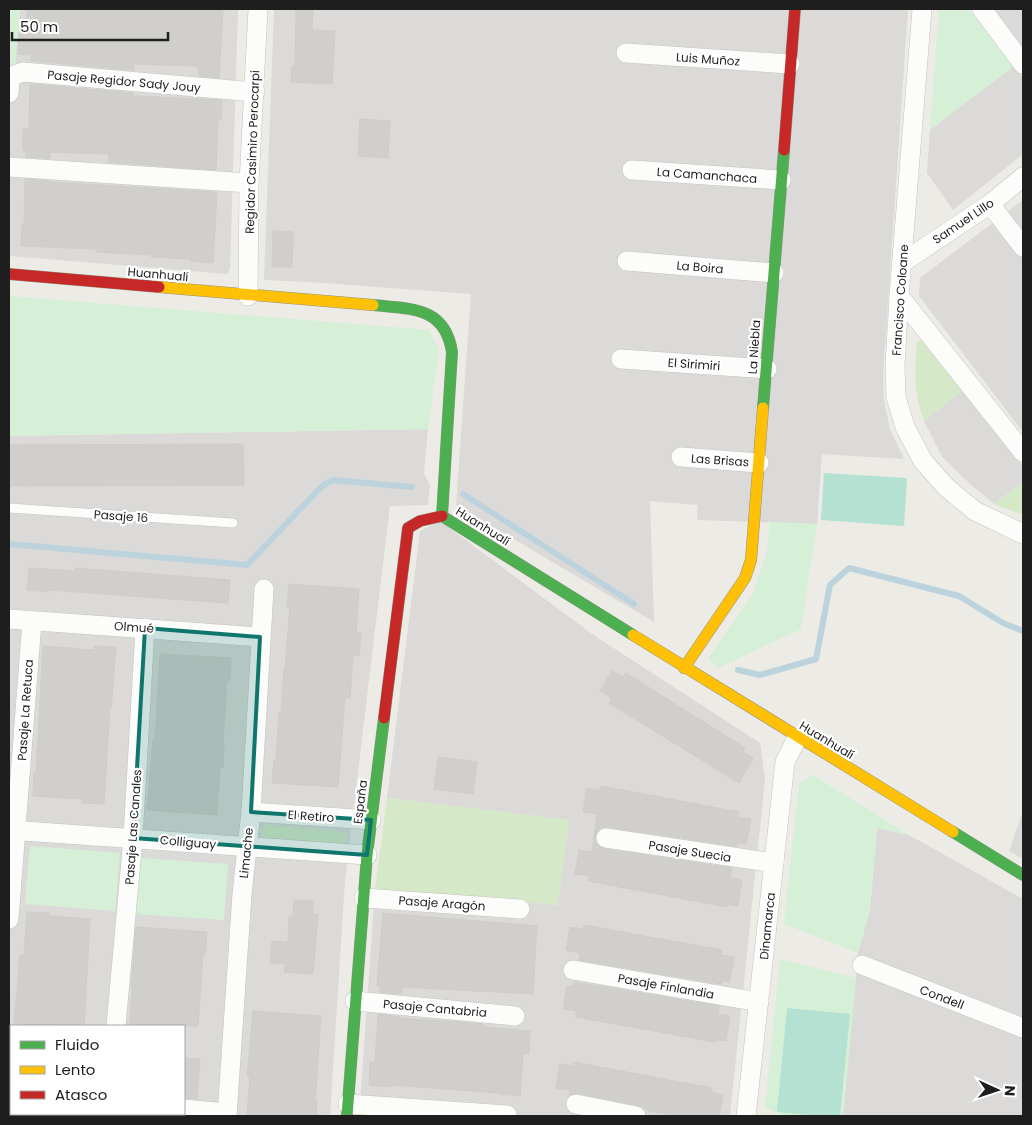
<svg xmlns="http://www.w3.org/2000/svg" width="1032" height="1125" viewBox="0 0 1032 1125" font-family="Poppins,sans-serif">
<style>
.residential{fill:#dbdad8;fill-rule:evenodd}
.grass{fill:#d5e8c7}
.park{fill:#d6f0d8}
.pitch{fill:#b4e1d2}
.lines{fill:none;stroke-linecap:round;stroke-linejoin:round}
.stream{stroke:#bcd3dd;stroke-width:6}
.building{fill:#d0cfcb;stroke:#cfcdc8}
.lane-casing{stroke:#c3c3c1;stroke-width:10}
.street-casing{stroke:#c3c3c1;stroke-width:20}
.fast-casing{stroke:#919480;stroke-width:12}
.slow-casing{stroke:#919480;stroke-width:12}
.jam-casing{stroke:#919480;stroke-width:12}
.lane{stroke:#fcfcfb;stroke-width:9}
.street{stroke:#fcfcfb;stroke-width:19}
.fast{stroke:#4caf50;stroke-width:11}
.slow{stroke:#ffc107;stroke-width:11}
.jam{stroke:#c62828;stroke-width:11}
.marked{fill:#0f766e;fill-opacity:0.2;stroke:#0f766e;stroke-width:4;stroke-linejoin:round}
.labels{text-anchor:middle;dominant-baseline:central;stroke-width:4.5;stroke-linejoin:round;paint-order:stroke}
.street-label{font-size:12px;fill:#1e1e1e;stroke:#fff}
</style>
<rect width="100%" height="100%" fill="#ecebe6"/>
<g class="residential">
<path d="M 9,9 L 238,9 L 230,269 L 227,274 L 9,256 Z"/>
<path d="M 274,9 L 908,9 L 883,375 L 884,401 L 890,429 L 904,459 L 822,454 L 817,524 L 697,520 L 698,505 L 650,501 L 654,622 L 456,505 L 471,294 L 310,282 L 264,280 Z"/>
<path d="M 993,9 L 1023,9 L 1023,48 Z"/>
<path d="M 1014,66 L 1023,78 L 1023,154 L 953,210 L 927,173 L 930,130 Z"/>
<path d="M 1023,200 L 1023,432 L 919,296 L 920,278 Z"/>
<path d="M 963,390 L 1023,466 L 1023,482 L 994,504 L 970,484 L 942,457 L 924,421 Z"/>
<path d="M 428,429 L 424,474 L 430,485 L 428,505 L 390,506 L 345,880 L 330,1116 L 9,1116 L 9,436 ZM 11,1026 L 184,1026 L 184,1114 L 11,1114 Z"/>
<path d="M 440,521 L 592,634 L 760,743 L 765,779 L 730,1116 L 359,1116 L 375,890 L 558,905 L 569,820 L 387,798 L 420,531 Z"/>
<path d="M 1023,811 L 1023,859 L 1009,851 Z"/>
<path d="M 877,828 L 909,835 L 1023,899 L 1023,1116 L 843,1116 L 858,953 L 870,909 Z"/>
</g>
<g class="grass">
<path d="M 925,339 L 963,390 L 924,421 C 914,393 914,371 917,342 Z"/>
<path d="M 1023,482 L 1023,515 L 994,504 Z"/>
<path d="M 387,798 L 569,820 L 558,905 L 375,890 Z"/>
<path d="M 264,825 L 346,832 L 346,843 L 261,838 Z"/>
</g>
<g class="park">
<path d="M 9,9 L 20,9 L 15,68 L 9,73 Z"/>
<path d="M 939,9 L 968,9 L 1014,66 L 930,130 Z"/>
<path d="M 9,296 L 429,330 L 439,349 L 428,429 L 9,436 Z"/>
<path d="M 770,522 L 817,524 L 801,629 L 718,668 L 708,659 L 754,592 L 766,554 Z"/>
<path d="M 813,775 L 909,835 L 877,828 L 870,909 L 858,953 L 784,924 L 799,783 Z"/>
<path d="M 30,846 L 120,853 L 115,911 L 25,904 Z"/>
<path d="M 140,858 L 228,864 L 224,920 L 136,914 Z"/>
<path d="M 780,959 L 856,978 L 843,1116 L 787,1116 L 765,1108 Z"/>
</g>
<g class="pitch">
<path d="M 824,473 L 907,478 L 904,526 L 821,520 Z"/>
<path d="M 787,1008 L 850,1014 L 840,1116 L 817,1116 L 777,1112 Z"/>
</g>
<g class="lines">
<g class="stream">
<path d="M 463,494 L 634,604"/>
<path d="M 9,544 L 247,565 L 322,486 L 333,480 L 412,487"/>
<path d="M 738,670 L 760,675 L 816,659 L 830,585 L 849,568 L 959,596 L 1003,623 L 1023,631"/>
</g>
</g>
<g class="building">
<path d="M 27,9 L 223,9 L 219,78 L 199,76 L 199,68 L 196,66 L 134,64 L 134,70 L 31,61 L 31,55 L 18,54 L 19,34 L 26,34 Z"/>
<path d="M 296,9 L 313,9 L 312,30 L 335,31 L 332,84 L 291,82 L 292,66 L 295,67 Z"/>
<path d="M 30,84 L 133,93 L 133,96 L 222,100 L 221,120 L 218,119 L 216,170 L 109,162 L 109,154 L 50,152 L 50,158 L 26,157 L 26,150 L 23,150 L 23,129 L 29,129 Z"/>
<path d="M 360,119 L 390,121 L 388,158 L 358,156 Z"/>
<path d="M 25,179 L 49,181 L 49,182 L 215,192 L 214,193 L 217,194 L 213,263 L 190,261 L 190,259 L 151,257 L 151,255 L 96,252 L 96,249 L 21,246 L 22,225 L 24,225 Z"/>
<path d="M 273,231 L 293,232 L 292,267 L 272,267 Z"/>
<path d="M 243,444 L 244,485 L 9,486 L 9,445 Z"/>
<path d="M 29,568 L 75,571 L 75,568 L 230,580 L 228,603 L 49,590 L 49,592 L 27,590 Z"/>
<path d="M 289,584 L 359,589 L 356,632 L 361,633 L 359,656 L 353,655 L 350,698 L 345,698 L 338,787 L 272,783 L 274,760 L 276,761 L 279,713 L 281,713 L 284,669 L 285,669 L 290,607 L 287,607 Z"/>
<path d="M 43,646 L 94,650 L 94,646 L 116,647 L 111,709 L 110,709 L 104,804 L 82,803 L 82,799 L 33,796 L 34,773 L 36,773 Z"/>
<path d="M 160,654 L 231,658 L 230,681 L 227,680 L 223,744 L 224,744 L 223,767 L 220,767 L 217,815 L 147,810 L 153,740 L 155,740 Z"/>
<path d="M 612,671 L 623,677 L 626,673 L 745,748 L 743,752 L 753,758 L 739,783 L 609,703 L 612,698 L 600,691 Z"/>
<path d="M 438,757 L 477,762 L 473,794 L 434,789 Z"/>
<path d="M 601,786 L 739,812 L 738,817 L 751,819 L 746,844 L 737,843 L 736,846 L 608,827 L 602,827 L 598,831 L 595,837 L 595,842 L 599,846 L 604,849 L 732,868 L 730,878 L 742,880 L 738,906 L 728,904 L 727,907 L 588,881 L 589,876 L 575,874 L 579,850 L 592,852 L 597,814 L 583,812 L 587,788 L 600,791 Z"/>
<path d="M 294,900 L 313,901 L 313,914 L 318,915 L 313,974 L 284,972 L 285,964 L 270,963 L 272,941 L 288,942 L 289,917 L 293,917 Z"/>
<path d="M 27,912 L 49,913 L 49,916 L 90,919 L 84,1026 L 14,1024 L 20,955 L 24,955 Z"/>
<path d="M 383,913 L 537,926 L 533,994 L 402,987 L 402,994 L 380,992 L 380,985 L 377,985 Z"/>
<path d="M 584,925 L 722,950 L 721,955 L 734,957 L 729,982 L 722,981 L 722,984 L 579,960 L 580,953 L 566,950 L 570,927 L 583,929 Z"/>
<path d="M 136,927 L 207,932 L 205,955 L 203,955 L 198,1026 L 130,1026 L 132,989 L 131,989 Z"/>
<path d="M 574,982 L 719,1006 L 718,1014 L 730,1016 L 726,1041 L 715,1040 L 715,1042 L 576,1017 L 576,1011 L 563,1009 L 567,986 L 573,987 Z"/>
<path d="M 253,1011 L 321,1016 L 315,1101 L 317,1101 L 316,1116 L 247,1116 L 250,1077 L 247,1077 Z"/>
<path d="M 378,1014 L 400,1017 L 400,1018 L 484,1024 L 484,1027 L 530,1031 L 529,1054 L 523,1054 L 520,1096 L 498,1094 L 498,1093 L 391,1085 L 391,1087 L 369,1085 L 370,1062 L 375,1063 Z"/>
<path d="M 184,1058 L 200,1059 L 197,1099 L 184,1098 Z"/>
<path d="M 573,1062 L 712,1088 L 711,1092 L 723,1095 L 719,1116 L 682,1116 L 650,1111 L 638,1105 L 578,1093 L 569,1095 L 570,1090 L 556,1088 L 560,1064 L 573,1066 Z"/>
</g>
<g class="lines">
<defs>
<path id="lane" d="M 9,508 L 233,523"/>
<g id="street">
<path d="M 922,9 L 899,296 L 895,365 L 896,397 L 905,427 L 923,461 L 946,487 L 975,511 L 1023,534"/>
<path d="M 982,9 L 1023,64"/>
<path d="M 626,53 L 790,64"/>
<path d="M 9,93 L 10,81 L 12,76 L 23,72 L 255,92"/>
<path d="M 9,167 L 249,183"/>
<path d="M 632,170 L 781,180"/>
<path d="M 990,204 L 1023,247"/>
<path d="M 627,261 L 774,273"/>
<path d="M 902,263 L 990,204 L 1023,177"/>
<path d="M 248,296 L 249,183 L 258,9"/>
<path d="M 899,296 L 1023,452"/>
<path d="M 621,359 L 767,369"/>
<path d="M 681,457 L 759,463"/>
<path d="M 9,619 L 260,637"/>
<path d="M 251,812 L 371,820"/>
<path d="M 9,830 L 367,855"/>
<path d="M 606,838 L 774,863"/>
<path d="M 364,898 L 520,909"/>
<path d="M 9,919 L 32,621"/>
<path d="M 862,965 L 1023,1028"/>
<path d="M 573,970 L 759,1002"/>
<path d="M 355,1001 L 515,1016"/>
<path d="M 116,1026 L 133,838 L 145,628"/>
<path d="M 9,1097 L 11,1097"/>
<path d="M 348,1104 L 507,1115"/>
<path d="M 576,1104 L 636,1116"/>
<path d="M 184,1109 L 227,1113"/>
<path d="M 227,1116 L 242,894 L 251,812 L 264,589"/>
<path d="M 746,1116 L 785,762 L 797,738"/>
</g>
<g id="fast">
<path d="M 373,305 C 410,309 445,306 452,352 L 442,516"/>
<path d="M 763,408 L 784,150"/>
<path d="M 442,516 L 633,635"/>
<path d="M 953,832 L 1023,875"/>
<path d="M 347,1116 L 367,855 L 384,718"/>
</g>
<g id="slow">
<path d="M 159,287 L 373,305"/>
<path d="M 633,635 L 953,832"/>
<path d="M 684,668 L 745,578 L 751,560 L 763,408"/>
</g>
<g id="jam">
<path d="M 784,150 L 795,9"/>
<path d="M 9,274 L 159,287"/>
<path d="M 384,718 L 408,528 L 420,521 L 442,516"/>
</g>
</defs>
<use href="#lane" class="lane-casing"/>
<use href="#street" class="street-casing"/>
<use href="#fast" class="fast-casing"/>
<use href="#slow" class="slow-casing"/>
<use href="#jam" class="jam-casing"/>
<use href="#lane" class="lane"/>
<use href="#street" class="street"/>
<use href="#fast" class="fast"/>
<use href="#slow" class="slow"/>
<use href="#jam" class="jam"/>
</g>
<path class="marked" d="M 145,628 L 260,637 L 251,812 L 371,820 L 367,855 L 133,838 Z"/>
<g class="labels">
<g class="street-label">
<text transform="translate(708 59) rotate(4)">Luis Muñoz</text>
<text transform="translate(124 81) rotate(5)">Pasaje Regidor Sady Jouy</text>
<text transform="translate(252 152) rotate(-88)">Regidor Casimiro Perocarpi</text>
<text transform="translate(707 175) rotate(4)">La Camanchaca</text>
<text transform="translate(963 221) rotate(-34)">Samuel Lillo</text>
<text transform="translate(700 267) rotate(5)">La Boira</text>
<text transform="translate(158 274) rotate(5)">Huanhualí</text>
<text transform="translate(900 300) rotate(-86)">Francisco Coloane</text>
<text transform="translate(754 347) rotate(-86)">La Niebla</text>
<text transform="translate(694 364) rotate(4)">El Sirimiri</text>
<text transform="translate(720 460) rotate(4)">Las Brisas</text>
<text transform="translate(121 516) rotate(4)">Pasaje 16</text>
<text transform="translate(483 526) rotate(32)">Huanhualí</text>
<text transform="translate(134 627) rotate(4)">Olmué</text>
<text transform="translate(25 710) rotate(-86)">Pasaje La Retuca</text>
<text transform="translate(827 740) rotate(31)">Huanhualí</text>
<text transform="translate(360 802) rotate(-83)">España</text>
<text transform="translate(311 816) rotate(4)">El Retiro</text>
<text transform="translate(133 827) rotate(-86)">Pasaje Las Canales</text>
<text transform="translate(188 842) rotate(5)">Colliguay</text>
<text transform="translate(690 851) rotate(9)">Pasaje Suecia</text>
<text transform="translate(246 853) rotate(-84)">Limache</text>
<text transform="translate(442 903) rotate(4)">Pasaje Aragón</text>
<text transform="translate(767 926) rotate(-84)">Dinamarca</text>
<text transform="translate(666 986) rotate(10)">Pasaje Finlandia</text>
<text transform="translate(942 997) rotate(21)">Condell</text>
<text transform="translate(435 1008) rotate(5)">Pasaje Cantabria</text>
</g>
</g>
<rect width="1032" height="1125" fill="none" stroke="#1e1e1e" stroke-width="20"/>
<rect x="10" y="1025" width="175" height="90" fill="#ffffff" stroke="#a5a5a5"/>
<rect x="20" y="1041" width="25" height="8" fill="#4caf50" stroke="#a5a5a5"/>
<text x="55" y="1050" font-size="15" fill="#1e1e1e">Fluido</text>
<rect x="20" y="1066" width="25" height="8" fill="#ffc107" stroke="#a5a5a5"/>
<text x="55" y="1075" font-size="15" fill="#1e1e1e">Lento</text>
<rect x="20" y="1091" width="25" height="8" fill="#c62828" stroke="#a5a5a5"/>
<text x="55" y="1100" font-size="15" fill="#1e1e1e">Atasco</text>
<g transform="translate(997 1090) rotate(93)" stroke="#ffffff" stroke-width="4" paint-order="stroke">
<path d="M0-4L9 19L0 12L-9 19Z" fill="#1e1e1e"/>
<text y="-8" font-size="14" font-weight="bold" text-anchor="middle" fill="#1e1e1e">N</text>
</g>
<path d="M12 32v8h156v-8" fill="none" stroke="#1e1e1e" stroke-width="2.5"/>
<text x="20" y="32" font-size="15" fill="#1e1e1e" stroke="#ffffff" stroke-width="4" paint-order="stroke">50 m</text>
</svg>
